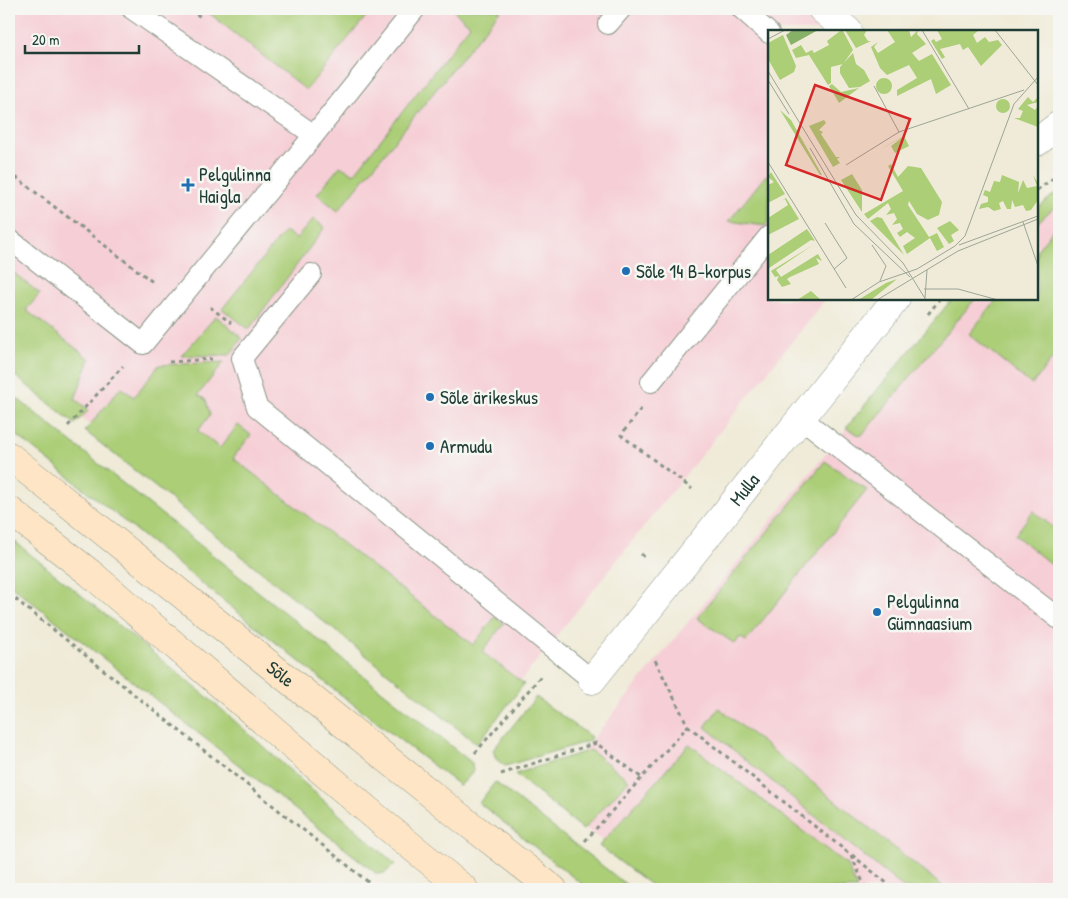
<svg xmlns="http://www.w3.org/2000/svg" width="1068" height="898" viewBox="0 0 1068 898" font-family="'Patrick Hand',sans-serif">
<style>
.built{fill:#f6cfd6}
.green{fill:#abce77;stroke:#658656}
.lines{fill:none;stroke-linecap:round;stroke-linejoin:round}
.lane-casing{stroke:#889486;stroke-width:22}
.street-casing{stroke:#889486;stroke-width:29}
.secondary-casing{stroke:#889486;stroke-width:29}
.path{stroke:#889486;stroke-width:3;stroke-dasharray:4 4;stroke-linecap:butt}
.lane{stroke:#fff;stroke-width:20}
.street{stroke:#fff;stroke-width:28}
.secondary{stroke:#fee5c5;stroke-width:28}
.poi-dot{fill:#1f6fb2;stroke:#f6f6f2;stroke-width:2}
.labels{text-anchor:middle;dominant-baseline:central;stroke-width:5;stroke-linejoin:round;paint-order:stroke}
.poi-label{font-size:19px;fill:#1f3d34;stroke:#f6f6f2;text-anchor:start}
.street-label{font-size:19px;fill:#1f3d34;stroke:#f6f6f2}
.inset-road{fill:none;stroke:#9ca596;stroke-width:1}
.view{fill:#d62828;fill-opacity:0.15;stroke:#d62828;stroke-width:2.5}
.inset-edge{fill:none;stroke:#1f3d34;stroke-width:2.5}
</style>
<rect width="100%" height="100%" fill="#f6f6f2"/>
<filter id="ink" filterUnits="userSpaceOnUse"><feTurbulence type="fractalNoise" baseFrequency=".02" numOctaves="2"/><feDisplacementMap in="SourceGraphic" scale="10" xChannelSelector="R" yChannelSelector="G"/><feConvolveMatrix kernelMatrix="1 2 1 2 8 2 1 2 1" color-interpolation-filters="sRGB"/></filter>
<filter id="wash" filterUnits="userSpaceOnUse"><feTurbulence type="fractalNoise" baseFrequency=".0096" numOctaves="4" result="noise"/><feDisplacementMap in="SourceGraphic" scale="20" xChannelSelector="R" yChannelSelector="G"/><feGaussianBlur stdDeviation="1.12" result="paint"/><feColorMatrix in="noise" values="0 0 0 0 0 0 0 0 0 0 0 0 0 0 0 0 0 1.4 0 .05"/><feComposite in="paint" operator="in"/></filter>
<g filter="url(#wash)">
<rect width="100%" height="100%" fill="#f0ebd8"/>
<g class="built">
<path d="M 9,9 L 796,9 L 822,31 L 769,31 L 769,299 L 826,299 L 479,733 L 9,361 Z"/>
<path d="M 1059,190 L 1059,889 L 662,889 L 546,796 L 952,299 L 1037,299 L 1037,209 Z"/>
</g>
<g class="green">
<path d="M 204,9 L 372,9 L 306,90 Z"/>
<path d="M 452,9 L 501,9 L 338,211 L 317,194 L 340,166 L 354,174 L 470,25 Z"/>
<path d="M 766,175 L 769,178 L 769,221 L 765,226 L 729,221 Z"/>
<path d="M 1059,190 L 1059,203 L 1037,223 L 1037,209 Z"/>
<path d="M 313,219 L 325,227 L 249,329 L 222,309 L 285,231 L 296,239 Z"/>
<path d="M 1059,222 L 1059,350 L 1032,385 L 969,334 L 997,299 L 1037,299 L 1037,250 Z"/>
<path d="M 9,269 L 40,294 L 26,310 L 90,359 L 75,399 L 89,410 L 75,424 L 9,371 Z"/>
<path d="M 952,299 L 975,299 L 861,436 L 846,428 Z"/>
<path d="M 216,316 L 242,338 L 230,355 L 181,356 Z"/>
<path d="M 224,362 L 198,395 L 206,400 L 210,415 L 198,431 L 220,448 L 238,425 L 251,435 L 233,458 L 473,645 L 495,617 L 504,623 L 482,652 L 524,684 L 477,744 L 85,431 L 121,387 L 134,397 L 159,365 Z"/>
<path d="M 9,392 L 472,763 L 473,772 L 460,786 L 340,694 L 9,429 Z"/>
<path d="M 825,461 L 867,490 L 746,641 L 740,637 L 735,644 L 697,618 Z"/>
<path d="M 1033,511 L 1059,532 L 1059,571 L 1015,535 Z"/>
<path d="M 9,537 L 211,700 L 395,864 L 385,873 L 377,874 L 9,584 Z"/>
<path d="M 536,697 L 591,737 L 589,741 L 505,766 L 496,759 L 493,750 Z"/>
<path d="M 719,708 L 946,889 L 905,889 L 705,727 Z"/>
<path d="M 689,744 L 847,865 L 857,889 L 656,889 L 599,846 Z"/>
<path d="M 590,750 L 629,780 L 583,830 L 515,774 Z"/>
<path d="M 495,782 L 632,889 L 588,889 L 479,803 Z"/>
</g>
</g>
<g filter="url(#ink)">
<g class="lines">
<defs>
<g id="lane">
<path d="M 132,9 L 314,135 L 415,9"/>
<path d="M 742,9 L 769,33"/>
<path d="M 608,24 L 621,9"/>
<path d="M 9,239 L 143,344 L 314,135"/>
<path d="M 311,274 L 242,358 L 257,407 L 592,680"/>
<path d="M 651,382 L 769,236"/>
<path d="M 801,418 L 1059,619"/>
</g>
<g id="street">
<path d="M 822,9 L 848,31"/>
<path d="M 1037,142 L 1059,125"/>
<path id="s1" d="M 592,680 L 896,299"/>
</g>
<g id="secondary">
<path id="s2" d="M 9,456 L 456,814 L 553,889"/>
<path d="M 9,510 L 90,573 L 385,825 L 464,889"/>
</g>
</defs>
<use href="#lane" class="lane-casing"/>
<use href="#street" class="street-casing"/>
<use href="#secondary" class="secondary-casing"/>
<g class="path">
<path d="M 190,9 L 202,18"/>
<path d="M 9,172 L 154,283"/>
<path d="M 1037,190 L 1059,174"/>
<path d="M 210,307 L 231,323"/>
<path d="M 928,314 L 940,299"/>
<path d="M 169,362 L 212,359"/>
<path d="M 641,409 L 621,435 L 692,489"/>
<path d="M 68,426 L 123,366"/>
<path d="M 641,554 L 647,559"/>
<path d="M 9,594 L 377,889"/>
<path d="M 688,726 L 851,855 L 866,889"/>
<path d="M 475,753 L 541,676"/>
<path d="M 501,774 L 596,743 L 642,778"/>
<path d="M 585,841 L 688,726 L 654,658"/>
<path d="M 852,855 L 894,889"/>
</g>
<use href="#lane" class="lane"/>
<use href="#street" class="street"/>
<use href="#secondary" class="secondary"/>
</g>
</g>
<g class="poi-dot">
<path d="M185.5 177.5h5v5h5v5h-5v5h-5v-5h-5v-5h5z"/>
<circle cx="626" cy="271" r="5"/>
<circle cx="430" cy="397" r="5"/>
<circle cx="430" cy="446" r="5"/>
<circle cx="877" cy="612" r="5"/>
</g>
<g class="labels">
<g class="poi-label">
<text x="199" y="174">Pelgulinna<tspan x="199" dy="22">Haigla</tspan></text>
<text x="636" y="271">Sõle 14 B-korpus</text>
<text x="440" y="397">Sõle ärikeskus</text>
<text x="440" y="446">Armudu</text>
<text x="887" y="601">Pelgulinna<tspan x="887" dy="22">Gümnaasium</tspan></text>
</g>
<g class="street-label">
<text stroke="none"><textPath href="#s1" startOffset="244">Mulla</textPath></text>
<text stroke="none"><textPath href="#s2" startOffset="348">Sõle</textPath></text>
</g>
</g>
<g transform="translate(768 30)">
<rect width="270" height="270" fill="#f0ebd8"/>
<path d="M 77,0 L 99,0 L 96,5 L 100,11 L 103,11 L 88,18 ZM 119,0 L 141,0 L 143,7 L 150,0 L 149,4 L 158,14 L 144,23 L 151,31 L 164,24 L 183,55 L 168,64 L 163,49 L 129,66 L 129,60 L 149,48 L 141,35 L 119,45 L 112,38 L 103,17 L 110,12 L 106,17 L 110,23 L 127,12 ZM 169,0 L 211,0 L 205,5 L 209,13 L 217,7 L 221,12 L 230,10 L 234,15 L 213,36 L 200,17 L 195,20 L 192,14 L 172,19 L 177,27 L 174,29 L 163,11 L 166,9 L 168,12 L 174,9 ZM 72,1 L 75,1 L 85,20 L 75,34 L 63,37 L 63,53 L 60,55 L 41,25 L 28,28 L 24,20 L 33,15 L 38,23 L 44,20 L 46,23 L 61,15 L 59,11 ZM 15,5 L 28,36 L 26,42 L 12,50 L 0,29 L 0,13 ZM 85,23 L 88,34 L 96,40 L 102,51 L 92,57 L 81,58 L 72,43 L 72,37 ZM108 56a8 8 0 1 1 16 0a8 8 0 1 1-16 0ZM 64,54 L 73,62 L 91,58 L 71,73 L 61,56 ZM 260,67 L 265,72 L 270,67 L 270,72 L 259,75 L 267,80 L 270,76 L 270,97 L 246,88 L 252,88 L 255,81 L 250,79 ZM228 76a7 7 0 1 1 14 0a7 7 0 1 1-14 0ZM 12,80 L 23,90 L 54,145 L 52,145 ZM 56,90 L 58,93 L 51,100 L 55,102 L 53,104 L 68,127 L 72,127 L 69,129 L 72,133 L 65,137 L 41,96 ZM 136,106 L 141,116 L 127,123 L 123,116 L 135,107 L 109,121 ZM 123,134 L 130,147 L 140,136 L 153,138 L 174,172 L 171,185 L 160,190 L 149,184 L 141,171 L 140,175 L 161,207 L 169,203 L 176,217 L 169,221 L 162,208 L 139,224 L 135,216 L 147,208 L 139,202 L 132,207 L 129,203 L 135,199 L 132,193 L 124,195 L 129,189 L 126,183 L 118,185 L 123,179 L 120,173 L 100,189 L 96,184 L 135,161 L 120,136 ZM 3,142 L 17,164 L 0,173 L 0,155 L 6,152 L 0,147 ZM 84,144 L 94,160 L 94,182 L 73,150 ZM 234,145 L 251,152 L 250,163 L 255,150 L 259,158 L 269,156 L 265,145 L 270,153 L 270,170 L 263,180 L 258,181 L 255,175 L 247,177 L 244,170 L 243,179 L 239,179 L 235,171 L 231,173 L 233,179 L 226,181 L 220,177 L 211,179 L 213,174 L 220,172 L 220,167 L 215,165 L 217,160 L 222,162 L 226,151 L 232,152 ZM 18,168 L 31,189 L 0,205 L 0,188 L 20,175 L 17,169 L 13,171 ZM 109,187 L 114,188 L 136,225 L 102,191 ZM 182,191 L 191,200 L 183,205 L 186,211 L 181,214 L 169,198 ZM 39,199 L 47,211 L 43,210 L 1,238 L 0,225 ZM 45,215 L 8,240 L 13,247 L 50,224 L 54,231 L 48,228 L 51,234 L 22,247 L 19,249 L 23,254 L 14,257 L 9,250 L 11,246 L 7,247 L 3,241 ZM 129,249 L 103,270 L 90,270 L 118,253 ZM 43,261 L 53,270 L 29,270 Z" fill="#abce77"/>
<path d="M 25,0 L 50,0 L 23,15 L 18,5 Z" fill="#88b168"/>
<path class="inset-road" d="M 154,0 L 201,79M 227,0 L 270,55M 0,9 L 17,0M 0,41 L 88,185 L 135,233 L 158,270M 0,50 L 21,84M 106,56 L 131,102M 42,118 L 86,194 L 142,247M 0,132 L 78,258M 78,135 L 131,102 L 256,60M 255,192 L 270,236M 57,193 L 79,228 L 66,239M 104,215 L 118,236 L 112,251M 191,215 L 270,186M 187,216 L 197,206 L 246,74 L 270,47M 156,259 L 190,259 L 230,270M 157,268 L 159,240M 83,270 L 111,252 L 149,239 L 187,216M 109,270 L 190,221 L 270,189"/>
<path class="view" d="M 47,55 L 142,89 L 113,170 L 18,135 Z"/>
<rect width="270" height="270" class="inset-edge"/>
</g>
<rect width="1068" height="898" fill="none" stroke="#f6f6f2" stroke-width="30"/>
<path d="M25 45v8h114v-8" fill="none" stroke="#1f3d34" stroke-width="2.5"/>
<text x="32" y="45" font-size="15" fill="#1f3d34" stroke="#f6f6f2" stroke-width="4" paint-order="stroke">20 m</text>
</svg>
